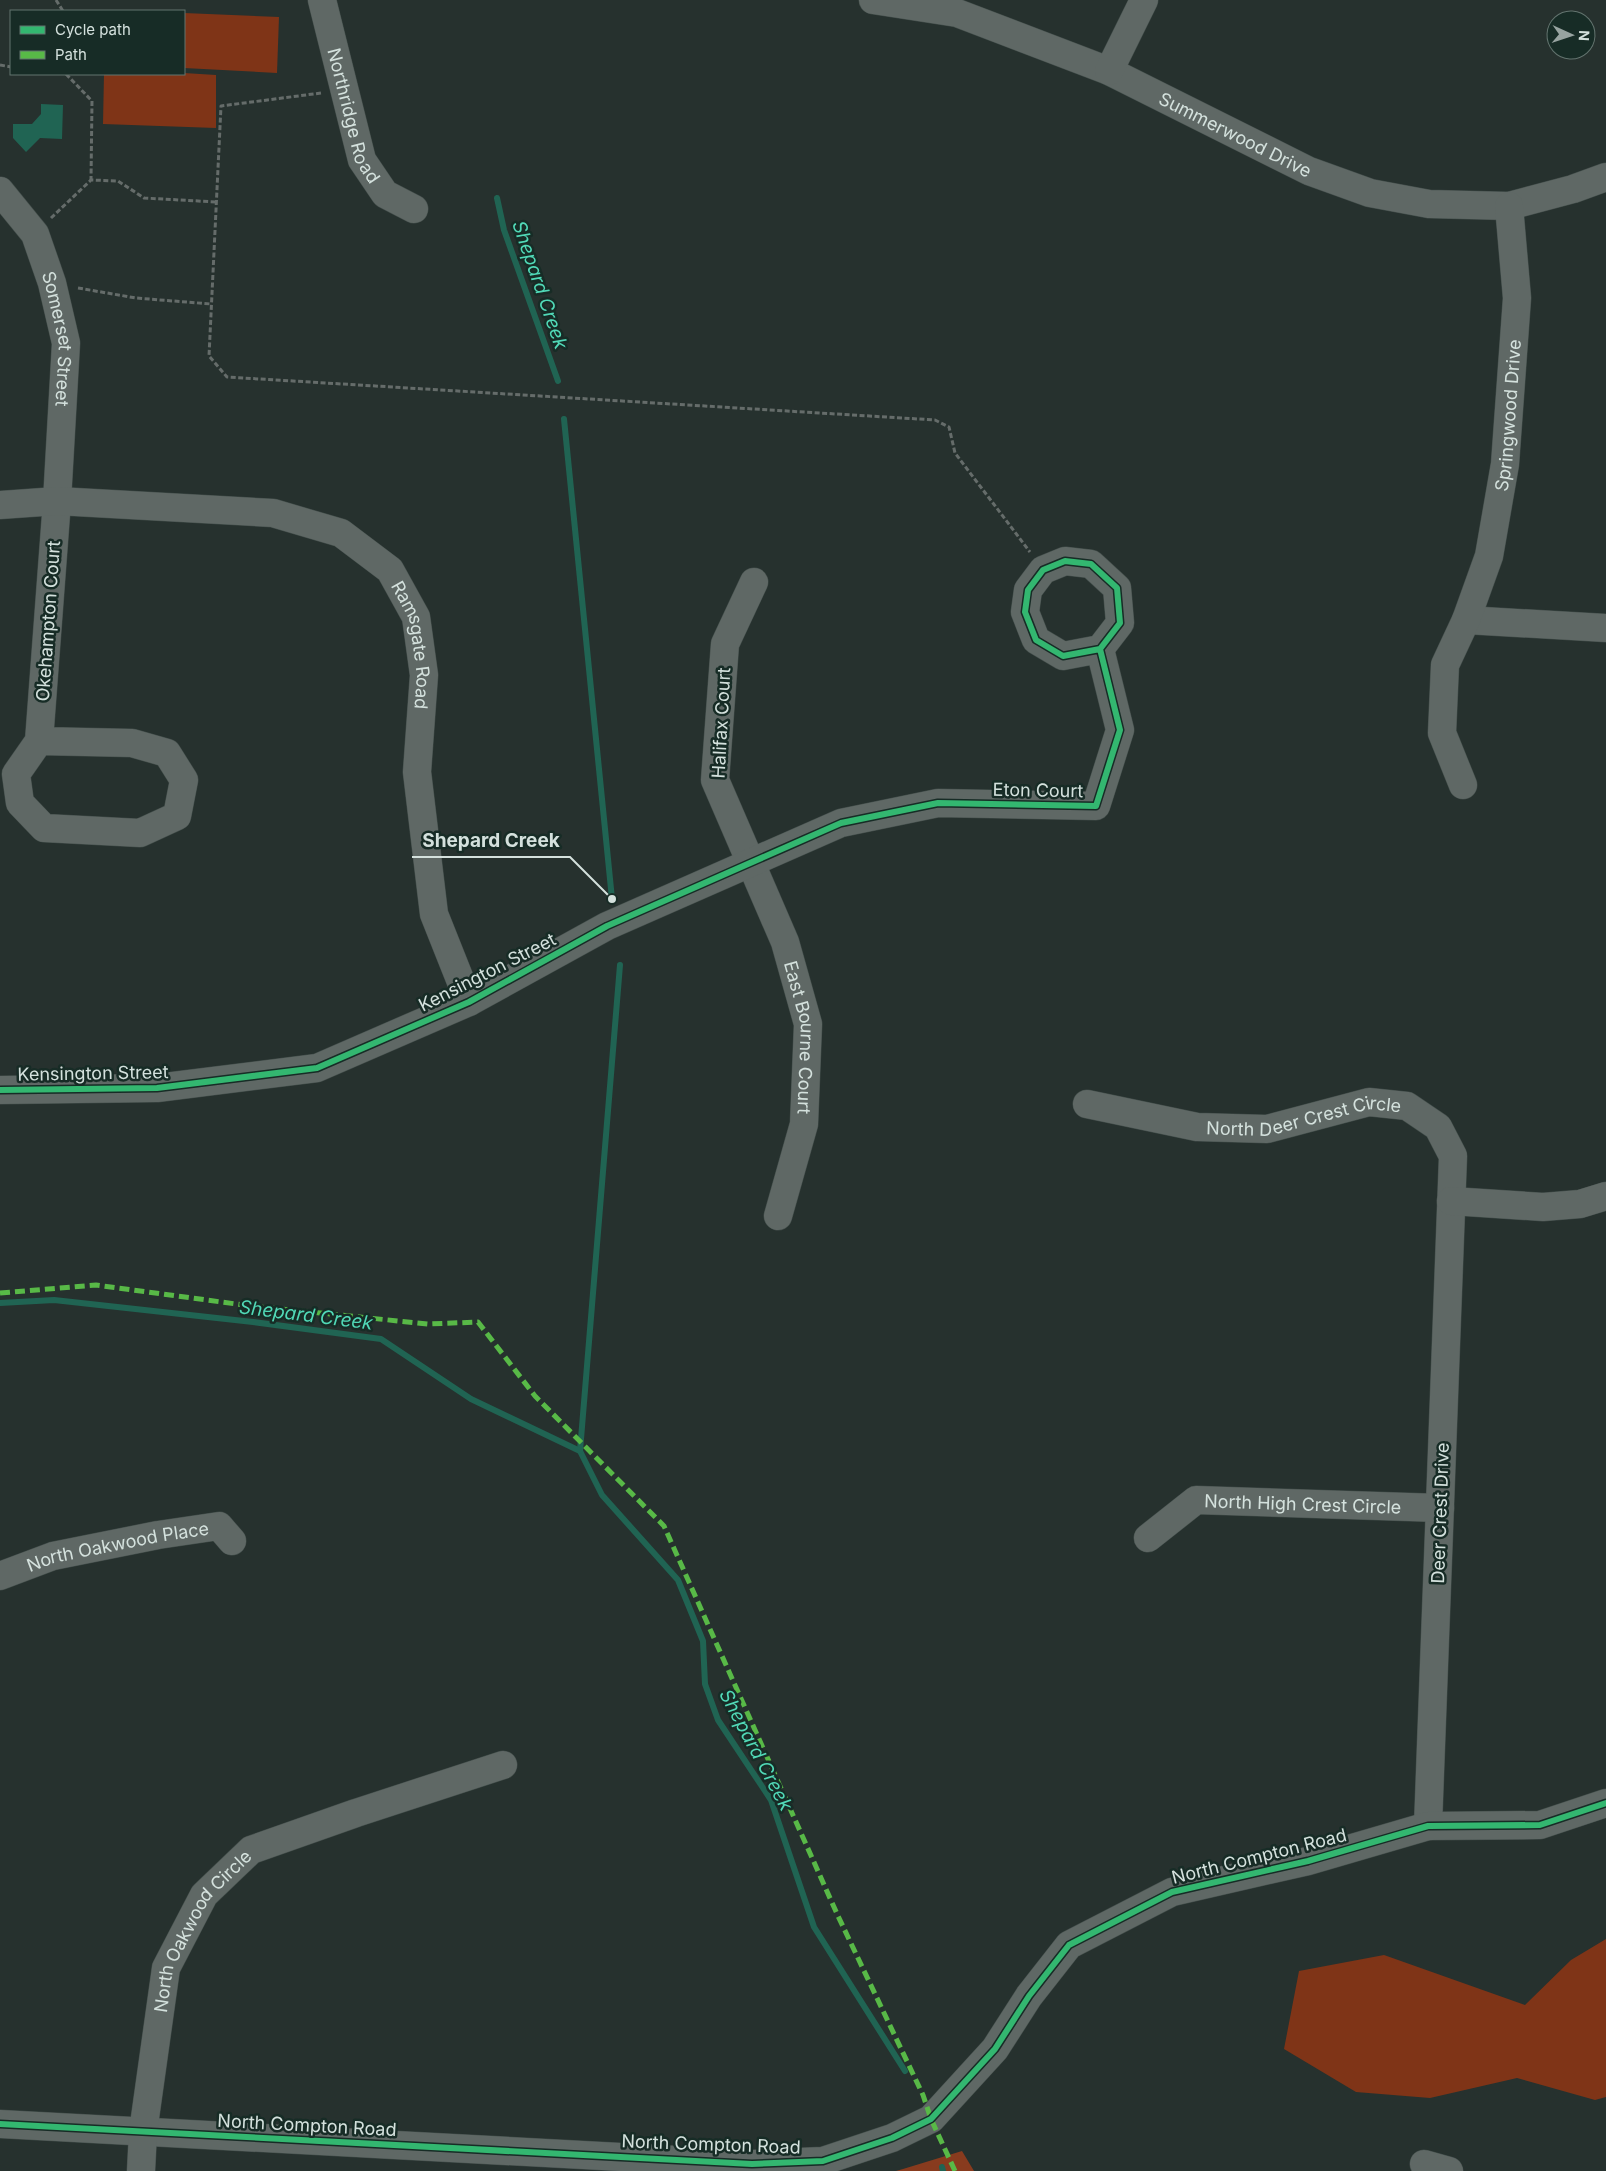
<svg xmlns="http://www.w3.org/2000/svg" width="1606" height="2171" viewBox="0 0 1606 2171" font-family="Inter,sans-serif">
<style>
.green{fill:#7f3417}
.forest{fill:#883b1e}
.water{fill:#206453}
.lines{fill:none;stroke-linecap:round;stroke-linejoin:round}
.stream{stroke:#206453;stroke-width:6}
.minor-casing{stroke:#424d4a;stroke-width:29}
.path{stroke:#656c6a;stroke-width:3;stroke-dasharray:5 2.5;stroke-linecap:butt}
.minor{stroke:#5f6865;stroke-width:28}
.quiet{stroke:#58b947;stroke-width:5;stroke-dasharray:10 5;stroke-linecap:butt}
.cycleway-casing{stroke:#172c26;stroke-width:9}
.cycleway{stroke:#33b770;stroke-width:6}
.labels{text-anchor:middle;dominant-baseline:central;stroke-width:5;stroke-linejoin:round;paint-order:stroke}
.street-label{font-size:18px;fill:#d4e1dd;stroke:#172c26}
.water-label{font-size:19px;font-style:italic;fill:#51d9b7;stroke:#172c26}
.leader{fill:none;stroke:#d4e1dd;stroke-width:2}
.callout-dot{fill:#d4e1dd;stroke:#172c26;stroke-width:2}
.callout-label{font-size:19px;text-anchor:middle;font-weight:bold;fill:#d4e1dd;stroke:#172c26;stroke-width:5;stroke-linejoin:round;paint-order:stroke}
</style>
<rect width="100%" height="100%" fill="#26312e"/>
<g class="green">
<path d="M 184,13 L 279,17 L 277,73 L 184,68 Z"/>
<path d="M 184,73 L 216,75 L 216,128 L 103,124 L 104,74 Z"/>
<path d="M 1606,1939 L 1606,2097 L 1595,2100 L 1517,2078 L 1430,2098 L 1356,2092 L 1284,2049 L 1299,1971 L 1384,1955 L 1525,2005 L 1571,1960 Z"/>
</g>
<path class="forest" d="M 962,2151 L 974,2171 L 896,2171 L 903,2169 Z"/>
<path class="water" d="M 41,104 L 63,105 L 62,139 L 40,138 L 26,152 L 13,138 L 13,124 L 32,124 L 41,114 Z"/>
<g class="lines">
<g class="stream">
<path d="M 497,198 L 504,230 L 558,381"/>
<path d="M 564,419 L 612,899"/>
<path d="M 620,965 L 580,1451 L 602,1495 L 678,1580 L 703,1641 L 705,1684 L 718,1720 L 771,1800 L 814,1927 L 905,2071"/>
<path d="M 0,1303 L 54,1300 L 253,1322 L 381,1339 L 471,1399 L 580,1451"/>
<path d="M 942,2167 L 943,2171"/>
</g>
<defs>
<g id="minor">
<path id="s1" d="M 322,0 L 362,160 L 385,194 L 414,209"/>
<path id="s2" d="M 873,0 L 957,13 L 1109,71 L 1309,171 L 1370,193 L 1429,204 L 1509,206 L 1573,189 L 1606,177"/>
<path d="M 1109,71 L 1144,0"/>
<path id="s3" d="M 0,191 L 35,234 L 52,283 L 66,343 L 57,501 L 39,741 L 16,774 L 20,803 L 44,828 L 140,833 L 177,816 L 184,780 L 167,753 L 132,743 L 39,741"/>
<path id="s4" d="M 0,505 L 57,501 L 273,513 L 341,533 L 390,570 L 416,617 L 424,675 L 417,772 L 434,914 L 469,1002"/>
<path id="s5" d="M 754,582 L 725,644 L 715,780 L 785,942 L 808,1024 L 804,1124 L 778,1216"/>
<path d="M 1466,620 L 1606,628"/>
<path id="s6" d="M 1463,785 L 1442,733 L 1445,665 L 1466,620 L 1489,556 L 1505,464 L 1517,298 L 1509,206"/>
<path d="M 0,1090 L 157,1088 L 317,1068 L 469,1002 L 607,926 L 841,823 L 938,803 L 1096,806 L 1120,730 L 1100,649 L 1063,656 L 1036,640 L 1025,612 L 1028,590 L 1043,570 L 1065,561 L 1091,564 L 1117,588 L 1120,623 L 1100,649"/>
<path id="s7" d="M 1087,1104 L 1197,1127 L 1267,1129 L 1369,1102 L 1407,1106 L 1438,1127 L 1453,1156 L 1428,1826"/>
<path d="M 1451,1201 L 1543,1207 L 1580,1204 L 1606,1196"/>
<path id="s8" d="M 1148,1538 L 1196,1500 L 1440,1508"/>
<path id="s9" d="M 0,1576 L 53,1556 L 158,1535 L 219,1526 L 232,1541"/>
<path d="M 0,2124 L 752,2164 L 823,2161 L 892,2138 L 931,2119 L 995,2049 L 1029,1996 L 1069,1945 L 1172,1892 L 1308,1861 L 1428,1826 L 1540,1825 L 1606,1803"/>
<path d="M 1424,2164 L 1449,2171"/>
<path id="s10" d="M 141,2171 L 143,2132 L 166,1968 L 204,1895 L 251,1850 L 356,1813 L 503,1765"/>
</g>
</defs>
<use href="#minor" class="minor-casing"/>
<g class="path">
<path d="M 56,0 L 63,11"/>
<path d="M 0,65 L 11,67"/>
<path d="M 66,74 L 92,101 L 91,180"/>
<path d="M 321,93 L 221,106 L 209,356 L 227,377 L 935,420 L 949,427 L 955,453 L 1030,552"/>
<path d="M 51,218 L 91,180 L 118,181 L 144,198 L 216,202"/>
<path d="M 78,288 L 136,298 L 211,304"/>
</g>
<use href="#minor" class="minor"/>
<path class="quiet" d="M 0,1293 L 96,1285 L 251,1306 L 428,1324 L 478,1322 L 535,1396 L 664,1526 L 838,1916 L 923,2095 L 931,2119 L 955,2171"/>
<defs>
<g id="cycleway">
<path d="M 0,1090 L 157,1088 L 317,1068 L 469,1002 L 607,926 L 841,823 L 938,803 L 1096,806 L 1120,730 L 1100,649 L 1063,656 L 1036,640 L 1025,612 L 1028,590 L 1043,570 L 1065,561 L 1091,564 L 1117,588 L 1120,623 L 1100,649"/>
<path d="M 0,2124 L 752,2164 L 823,2161 L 892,2138 L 931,2119 L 995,2049 L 1029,1996 L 1069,1945 L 1172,1892 L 1308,1861 L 1428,1826 L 1540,1825 L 1606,1803"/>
</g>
</defs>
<use href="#cycleway" class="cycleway-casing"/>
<use href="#cycleway" class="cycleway"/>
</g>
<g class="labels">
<g class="street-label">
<text stroke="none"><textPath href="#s1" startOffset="120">Northridge Road</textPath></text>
<text stroke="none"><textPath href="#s2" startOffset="389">Summerwood Drive</textPath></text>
<text stroke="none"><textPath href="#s3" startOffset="164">Somerset Street</textPath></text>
<text stroke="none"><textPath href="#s6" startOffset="384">Springwood Drive</textPath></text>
<text transform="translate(48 621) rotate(-86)">Okehampton Court</text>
<text stroke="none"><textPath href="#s4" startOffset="486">Ramsgate Road</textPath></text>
<text transform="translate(721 723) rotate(-87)">Halifax Court</text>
<text transform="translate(1038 790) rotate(1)">Eton Court</text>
<text transform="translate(487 972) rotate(-27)">Kensington Street</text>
<text stroke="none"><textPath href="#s5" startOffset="479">East Bourne Court</textPath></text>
<text transform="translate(93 1073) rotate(-1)">Kensington Street</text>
<text stroke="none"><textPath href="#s7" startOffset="221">North Deer Crest Circle</textPath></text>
<text stroke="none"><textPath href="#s8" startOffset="168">North High Crest Circle</textPath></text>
<text transform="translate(1440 1513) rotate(-88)">Deer Crest Drive</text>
<text stroke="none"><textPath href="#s9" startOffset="122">North Oakwood Place</textPath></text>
<text transform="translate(1259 1856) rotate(-14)">North Compton Road</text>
<text stroke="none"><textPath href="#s10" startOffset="254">North Oakwood Circle</textPath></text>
<text transform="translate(307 2125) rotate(3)">North Compton Road</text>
<text transform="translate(711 2144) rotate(2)">North Compton Road</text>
</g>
<g class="water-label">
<text transform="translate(540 285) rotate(71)">Shepard Creek</text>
<text transform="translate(306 1315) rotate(7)">Shepard Creek</text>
<text transform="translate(756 1750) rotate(62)">Shepard Creek</text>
</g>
</g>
<path class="leader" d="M612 899L570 857H412"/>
<circle class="callout-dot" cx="612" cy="899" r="5"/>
<g class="callout-label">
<text x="491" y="847">Shepard Creek</text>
</g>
<rect x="10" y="10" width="175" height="65" fill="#172c26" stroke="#63746f"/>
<rect x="20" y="26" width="25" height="8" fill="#33b770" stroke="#63746f"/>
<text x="55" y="35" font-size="15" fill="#d4e1dd">Cycle path</text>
<rect x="20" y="51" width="25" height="8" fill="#58b947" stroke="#63746f"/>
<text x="55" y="60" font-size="15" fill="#d4e1dd">Path</text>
<g transform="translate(1571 35) rotate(93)"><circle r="24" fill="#172c26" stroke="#63746f"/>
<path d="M0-4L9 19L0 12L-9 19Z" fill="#97a3a0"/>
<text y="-8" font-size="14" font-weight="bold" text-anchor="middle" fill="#d4e1dd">N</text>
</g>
</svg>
